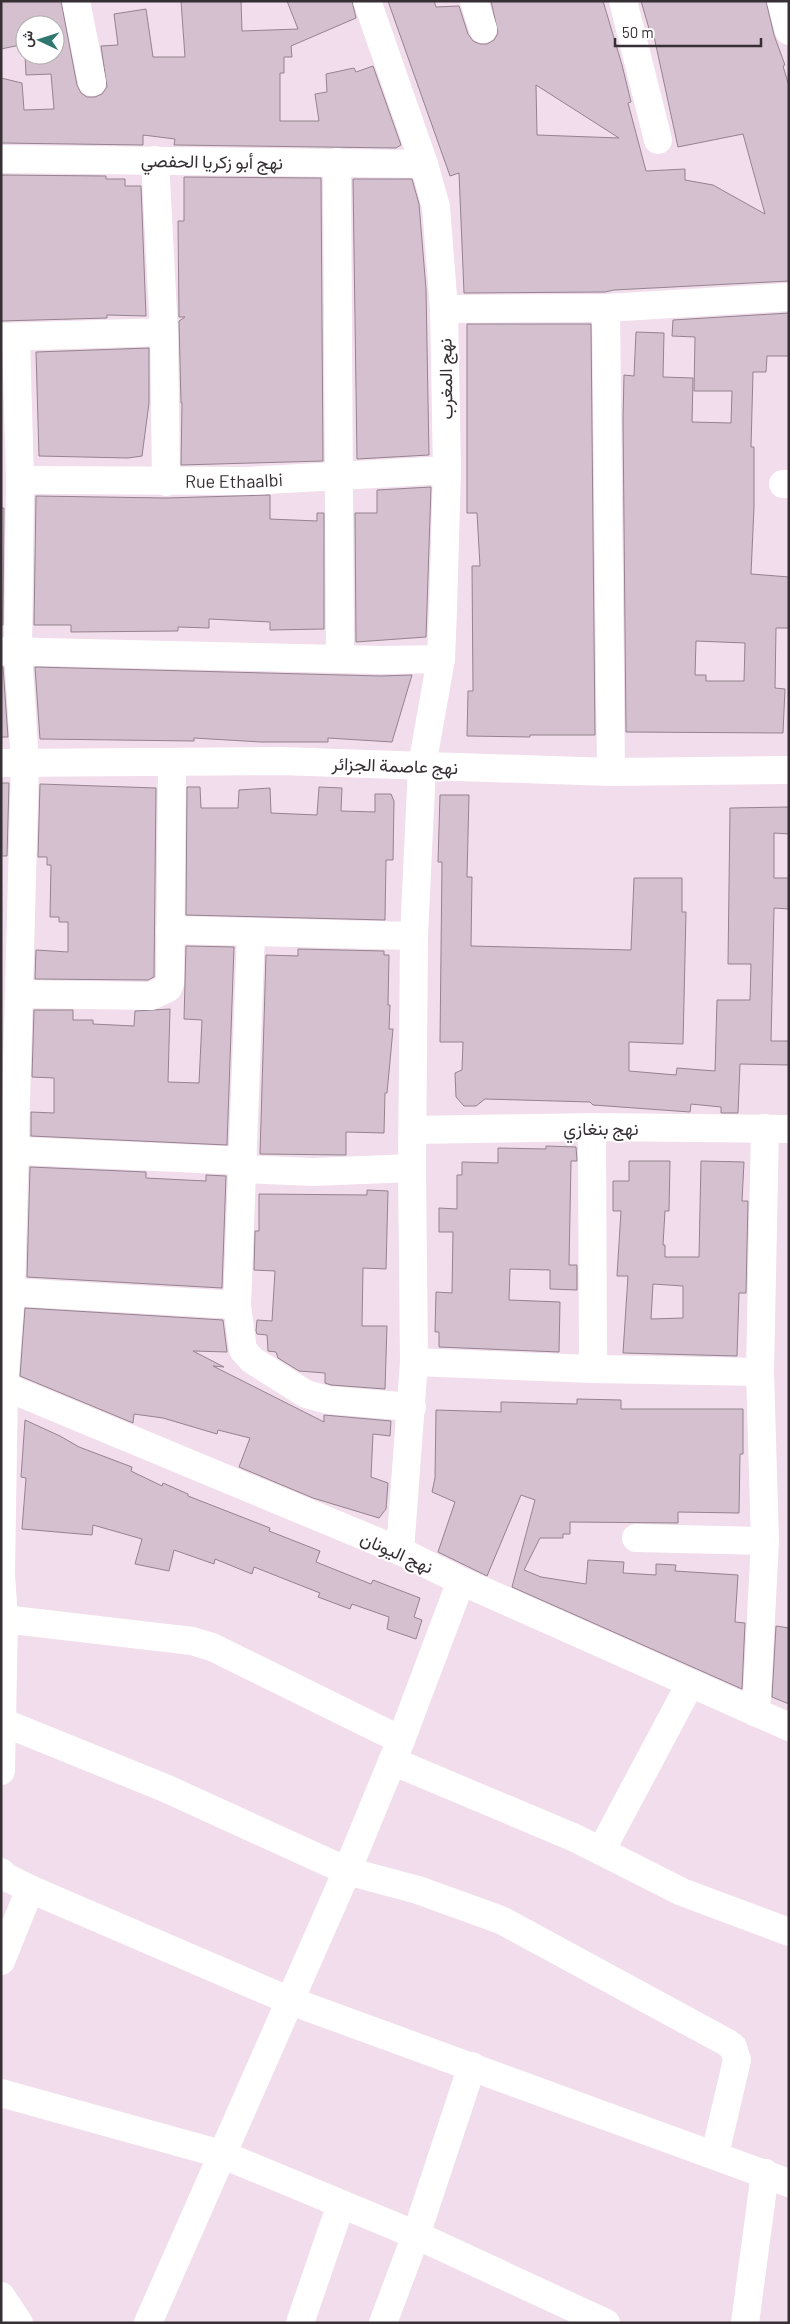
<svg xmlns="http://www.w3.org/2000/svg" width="790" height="2324" viewBox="0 0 790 2324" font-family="Barlow,Vazirmatn,sans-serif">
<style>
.building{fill:#d4c0ce;stroke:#95838f;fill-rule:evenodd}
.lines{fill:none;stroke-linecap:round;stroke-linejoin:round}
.minor{stroke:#fff;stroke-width:28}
.labels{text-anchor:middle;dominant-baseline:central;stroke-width:4;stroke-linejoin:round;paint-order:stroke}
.street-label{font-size:18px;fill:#362f34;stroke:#fff}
</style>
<rect width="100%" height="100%" fill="#f1ddeb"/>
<g class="building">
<path d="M 1,1 L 61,1 L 77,85 L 81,93 L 87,97 L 95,97 L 102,94 L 107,87 L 101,46 L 118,45 L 114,14 L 146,9 L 153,57 L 185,57 L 181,1 L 241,1 L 242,31 L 298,29 L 287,1 L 352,1 L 356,18 L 291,46 L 292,57 L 284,57 L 284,73 L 280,73 L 280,121 L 319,121 L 315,94 L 327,92 L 326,74 L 354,68 L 356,72 L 373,66 L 401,145 L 396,148 L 174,145 L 175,139 L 143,135 L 143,145 L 1,143 L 1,78 L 22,83 L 24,110 L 54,109 L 51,74 L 26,75 L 25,55 L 55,55 L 55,25 L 25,25 L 25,44 L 1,49 Z"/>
<path d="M 388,1 L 434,1 L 436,7 L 459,6 L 468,34 L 473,41 L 480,44 L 487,44 L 494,40 L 498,33 L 491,1 L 603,1 L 622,65 L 631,102 L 628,103 L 646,171 L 685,169 L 685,180 L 713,185 L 765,214 L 743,134 L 678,147 L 653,32 L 650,32 L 641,1 L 766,1 L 774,35 L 785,65 L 783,66 L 789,86 L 789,281 L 614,290 L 605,292 L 464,293 L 459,173 L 450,176 ZM 536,85 L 619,138 L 537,135 Z"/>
<path d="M 1,175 L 106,176 L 106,179 L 125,179 L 125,186 L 141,186 L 146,316 L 107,315 L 107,318 L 1,321 Z"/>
<path d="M 184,177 L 321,178 L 323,461 L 181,465 L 182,403 L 181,403 L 179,321 L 185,317 L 179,317 L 178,221 L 184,221 Z"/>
<path d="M 353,179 L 412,179 L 419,204 L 426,289 L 429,455 L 357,459 Z"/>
<path d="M 789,313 L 789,356 L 767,356 L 766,372 L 753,372 L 751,447 L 754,447 L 754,507 L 751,574 L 789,577 L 789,628 L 776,628 L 775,688 L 785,689 L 783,733 L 626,732 L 623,419 L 624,375 L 634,376 L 636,332 L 664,333 L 663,377 L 693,378 L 692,422 L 731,423 L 732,391 L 694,391 L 695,337 L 672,336 L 673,320 ZM 696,641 L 745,643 L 744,681 L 706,681 L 706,675 L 695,675 Z"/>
<path d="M 467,324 L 591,324 L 595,735 L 530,735 L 530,737 L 467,736 L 468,691 L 473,691 L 472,566 L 480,566 L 477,513 L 467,513 Z"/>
<path d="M 149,348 L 149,403 L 142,456 L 128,458 L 39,456 L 36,352 Z"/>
<path d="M 431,487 L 426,637 L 356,642 L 355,513 L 377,513 L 377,490 Z"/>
<path d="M 270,495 L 270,519 L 317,521 L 317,513 L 324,513 L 324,629 L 270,630 L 270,622 L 209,619 L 209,628 L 178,627 L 178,631 L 71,632 L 71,625 L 34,625 L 36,496 L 166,498 Z"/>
<path d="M 1,508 L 4,508 L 3,625 L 1,625 Z"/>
<path d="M 1,667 L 3,667 L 8,737 L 1,737 Z"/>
<path d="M 35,667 L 381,676 L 412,675 L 392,742 L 328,738 L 328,742 L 261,742 L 194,738 L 194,741 L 40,739 Z"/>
<path d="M 1,783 L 9,783 L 7,856 L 1,856 Z"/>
<path d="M 40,784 L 156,788 L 154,977 L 148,980 L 35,979 L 36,950 L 68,952 L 68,922 L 59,922 L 59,917 L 50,917 L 51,865 L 47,865 L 47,857 L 38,857 Z"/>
<path d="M 187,787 L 200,787 L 201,808 L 238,808 L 239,790 L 270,788 L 271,813 L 317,815 L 319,787 L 342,788 L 341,811 L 375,812 L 375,794 L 391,794 L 394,801 L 393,860 L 386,860 L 385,920 L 186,915 Z"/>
<path d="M 440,795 L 469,795 L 467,877 L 472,877 L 471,946 L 631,950 L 634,878 L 682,878 L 682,912 L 686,912 L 683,1044 L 629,1042 L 629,1071 L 676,1075 L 677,1068 L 715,1071 L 717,1000 L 750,1000 L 751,964 L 728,964 L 730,808 L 789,807 L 789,834 L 774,833 L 774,878 L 789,878 L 789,909 L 774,908 L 771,1041 L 789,1041 L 789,1065 L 740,1064 L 738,1113 L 721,1113 L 721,1107 L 691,1104 L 690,1112 L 593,1105 L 590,1102 L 485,1099 L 476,1106 L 464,1106 L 456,1097 L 455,1073 L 462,1070 L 463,1042 L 440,1042 L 442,862 L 438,862 Z"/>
<path d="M 186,946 L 234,947 L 227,1145 L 31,1136 L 31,1112 L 54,1113 L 54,1078 L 32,1077 L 34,1010 L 73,1010 L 73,1020 L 93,1020 L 93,1024 L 134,1026 L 135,1011 L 170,1009 L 168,1082 L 199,1083 L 202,1020 L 184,1019 Z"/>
<path d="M 298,949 L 384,951 L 384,955 L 389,955 L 388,1005 L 390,1005 L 389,1029 L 393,1029 L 387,1093 L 385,1093 L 384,1133 L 346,1132 L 346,1155 L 260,1154 L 266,955 L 298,956 Z"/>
<path d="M 546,1146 L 576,1147 L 577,1161 L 571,1161 L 569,1265 L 577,1265 L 577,1290 L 550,1289 L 550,1270 L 510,1269 L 509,1300 L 560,1302 L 559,1352 L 439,1347 L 439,1332 L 435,1332 L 436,1292 L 452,1293 L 453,1232 L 439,1232 L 439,1208 L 457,1209 L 457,1175 L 462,1175 L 462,1162 L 498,1163 L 498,1148 L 546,1149 Z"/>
<path d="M 629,1161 L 670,1161 L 669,1211 L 665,1211 L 663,1245 L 665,1245 L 665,1257 L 699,1257 L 701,1161 L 744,1162 L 742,1201 L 748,1201 L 746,1293 L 739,1293 L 737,1356 L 623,1353 L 628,1276 L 617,1276 L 621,1211 L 613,1211 L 613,1181 L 629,1181 ZM 653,1284 L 683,1286 L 683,1318 L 651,1319 Z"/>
<path d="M 30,1167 L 146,1172 L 146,1178 L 206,1181 L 206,1175 L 226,1176 L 222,1288 L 27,1277 Z"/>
<path d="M 367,1190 L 388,1191 L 386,1269 L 363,1268 L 362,1326 L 387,1326 L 385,1389 L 331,1385 L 325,1383 L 325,1373 L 299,1371 L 278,1358 L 276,1352 L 268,1351 L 267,1335 L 257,1334 L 256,1331 L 257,1320 L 272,1321 L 275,1271 L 254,1270 L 255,1231 L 259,1231 L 259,1194 L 367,1195 Z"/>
<path d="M 25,1308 L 223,1320 L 227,1352 L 193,1351 L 224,1367 L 213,1366 L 324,1422 L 324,1415 L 391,1421 L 390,1436 L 373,1434 L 371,1477 L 388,1483 L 386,1509 L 379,1518 L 313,1498 L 239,1467 L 250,1438 L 218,1430 L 217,1434 L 163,1418 L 134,1414 L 133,1423 L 20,1376 Z"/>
<path d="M 577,1399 L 621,1400 L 621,1409 L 743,1409 L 743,1454 L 740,1454 L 739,1513 L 678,1512 L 678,1523 L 570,1522 L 570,1534 L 563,1534 L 563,1538 L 540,1538 L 524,1570 L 541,1577 L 586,1584 L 588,1560 L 624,1562 L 623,1573 L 656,1575 L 656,1564 L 676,1565 L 675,1571 L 738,1575 L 735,1622 L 745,1623 L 742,1689 L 512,1587 L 535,1500 L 521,1495 L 487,1576 L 438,1552 L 455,1502 L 432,1492 L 435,1478 L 436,1410 L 501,1412 L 501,1402 L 577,1404 Z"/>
<path d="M 25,1420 L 60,1436 L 79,1447 L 132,1467 L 131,1471 L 162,1486 L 163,1483 L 188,1494 L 188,1496 L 270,1528 L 269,1531 L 320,1551 L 316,1562 L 371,1584 L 373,1580 L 420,1598 L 414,1617 L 422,1620 L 416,1639 L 387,1629 L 389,1617 L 352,1604 L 350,1609 L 318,1597 L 320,1593 L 254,1567 L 252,1574 L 215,1559 L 214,1564 L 174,1550 L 169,1571 L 135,1564 L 142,1539 L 93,1525 L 92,1535 L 22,1529 L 26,1478 L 21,1477 Z"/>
<path d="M 776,1626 L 789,1628 L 789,1704 L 772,1697 Z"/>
</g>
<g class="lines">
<g class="minor">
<path d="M 76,1 L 92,82"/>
<path d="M 367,1 L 424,164 L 436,207 L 444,309 L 447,470 L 443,610 L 441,659 L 422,766 L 414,936 L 412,1168 L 414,1362 L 400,1551"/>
<path d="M 474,1 L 483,29"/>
<path d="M 623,1 L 658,140"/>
<path d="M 781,1 L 789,31"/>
<path d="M 1,159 L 424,164"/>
<path d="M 155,160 L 164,332 L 166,482"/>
<path d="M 337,162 L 340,658"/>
<path d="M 606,308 L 611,772"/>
<path d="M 444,309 L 606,308 L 789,297"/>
<path d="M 1,337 L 164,332"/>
<path d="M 16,337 L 20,480 L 18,652 L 25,764 L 11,1292 L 4,1386 L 1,1574 L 4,1619 L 192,1641 L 212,1647 L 401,1740"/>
<path id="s1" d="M 20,480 L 247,481 L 447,470"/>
<path d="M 783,484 L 789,484"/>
<path d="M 1,651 L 381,660 L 441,659"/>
<path d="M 1,763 L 279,761 L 611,772 L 789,770"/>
<path d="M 170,930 L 414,936"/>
<path d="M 251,933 L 237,1305 L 243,1350 L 252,1360 L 306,1394 L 328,1400 L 412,1407"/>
<path d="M 19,994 L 151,996 L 168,988 L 170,983 L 172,762"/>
<path d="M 592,1127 L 593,1369"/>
<path d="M 413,1130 L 592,1127 L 789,1129"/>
<path d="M 1,1150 L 244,1161"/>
<path d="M 243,1169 L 313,1172 L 412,1168"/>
<path d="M 11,1292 L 237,1305"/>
<path d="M 414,1362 L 593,1369 L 760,1372"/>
<path d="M 1,1385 L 400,1551 L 461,1581 L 789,1727"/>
<path d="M 636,1538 L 765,1541"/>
<path d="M 756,1713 L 765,1541 L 760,1372 L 765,1128"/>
<path d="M 2,1722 L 165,1788 L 347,1871 L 418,1890 L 501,1920 L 726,2042 L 733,2047 L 737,2060 L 715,2154"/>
<path d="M 392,1761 L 575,1838 L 682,1892 L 789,1932"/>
<path d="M 1,1771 L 4,1619"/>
<path d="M 601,1851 L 690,1684"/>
<path d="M 1,1872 L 4,1876 L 30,1889 L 288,2000 L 789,2183"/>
<path d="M 1,1961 L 30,1889"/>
<path d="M 1,2093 L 221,2154 L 416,2235 L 606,2323"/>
<path d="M 1,2296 L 19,2323"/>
<path d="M 148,2323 L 347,1871 L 401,1740 L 461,1581"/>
<path d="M 300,2323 L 341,2204"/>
<path d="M 383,2323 L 416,2235 L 472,2066"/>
<path d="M 745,2323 L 765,2173"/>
</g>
</g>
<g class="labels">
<g class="street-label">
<text transform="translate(212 161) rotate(1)">نهج أبو زكريا الحفصي</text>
<text transform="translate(445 379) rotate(-91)">نهج المغرب</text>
<text stroke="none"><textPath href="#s1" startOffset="214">Rue Ethaalbi</textPath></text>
<text transform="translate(395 765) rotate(2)">نهج عاصمة الجزائر</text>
<text x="601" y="1128">نهج بنغازي</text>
<text transform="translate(397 1552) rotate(24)">نهج اليونان</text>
</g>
</g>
<rect width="790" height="2324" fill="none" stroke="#362f34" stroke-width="5"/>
<g transform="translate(40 40) rotate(274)"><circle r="24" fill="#ffffff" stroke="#afacae"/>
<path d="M0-4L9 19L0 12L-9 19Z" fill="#2f7770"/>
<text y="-8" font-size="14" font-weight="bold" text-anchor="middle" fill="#362f34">ش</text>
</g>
<path d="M615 38v8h146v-8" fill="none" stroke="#362f34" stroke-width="2.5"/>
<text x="622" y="38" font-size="15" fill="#362f34" stroke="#ffffff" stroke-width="4" paint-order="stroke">50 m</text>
</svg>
